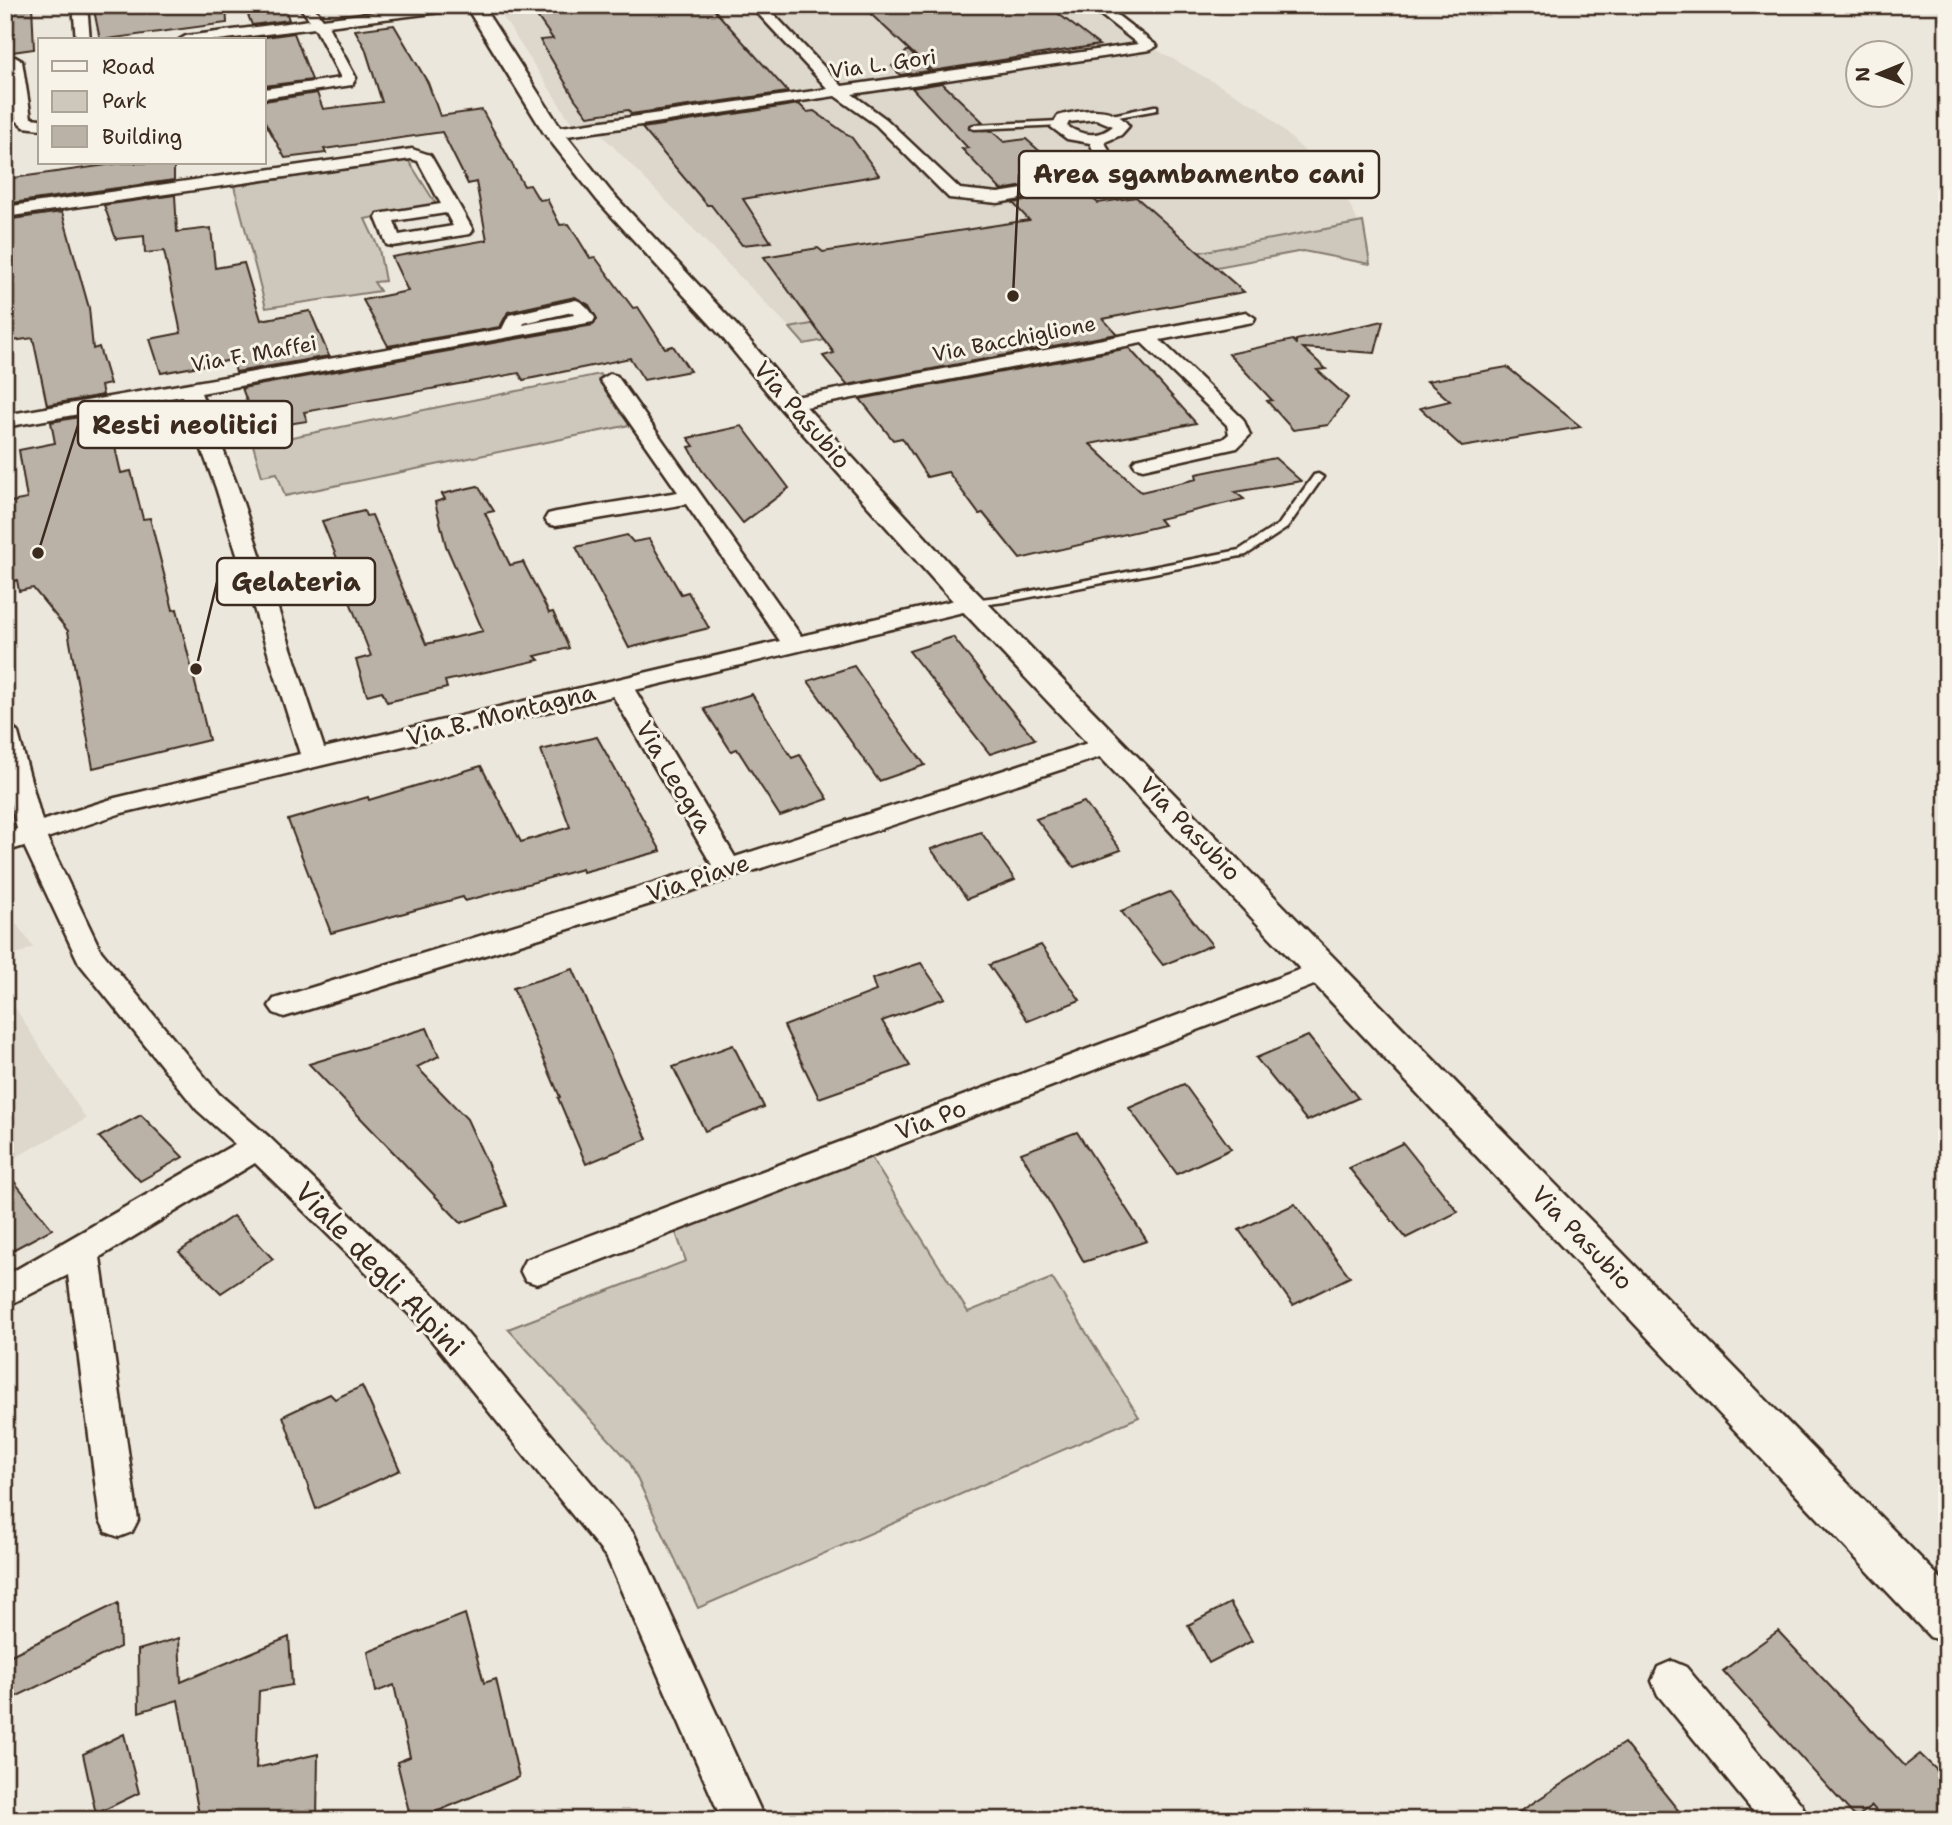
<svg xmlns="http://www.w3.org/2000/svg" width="1952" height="1825" viewBox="0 0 1952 1825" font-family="'Shantell Sans',sans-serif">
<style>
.built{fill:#ddd7cc}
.green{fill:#cec8bc;stroke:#84796d;stroke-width:2}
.building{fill:#bab2a7;stroke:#3b2a1e;stroke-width:2}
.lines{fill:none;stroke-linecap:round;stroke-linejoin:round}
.service-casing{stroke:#3b2a1e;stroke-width:5}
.minor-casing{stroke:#3b2a1e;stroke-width:5}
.tertiary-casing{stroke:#3b2a1e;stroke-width:5}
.service{fill:#f7f3e8;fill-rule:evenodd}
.minor{fill:#f7f3e8;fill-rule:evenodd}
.tertiary{fill:#f7f3e8;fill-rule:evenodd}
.labels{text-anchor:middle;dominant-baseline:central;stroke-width:6;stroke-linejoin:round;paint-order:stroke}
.far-street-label{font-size:21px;fill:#3b2a1e;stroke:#f7f3e8}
.street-label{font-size:24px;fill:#3b2a1e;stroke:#f7f3e8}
.near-street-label{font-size:28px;fill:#3b2a1e;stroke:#f7f3e8}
.leader{fill:none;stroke:#3b2a1e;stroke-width:2.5}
.callout-dot{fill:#3b2a1e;stroke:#f7f3e8;stroke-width:2.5}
.callout{fill:#f7f3e8;stroke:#3b2a1e;stroke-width:2.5}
.callout-label{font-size:26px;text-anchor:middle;font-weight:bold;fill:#3b2a1e}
</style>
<rect width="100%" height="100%" fill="#ece7dc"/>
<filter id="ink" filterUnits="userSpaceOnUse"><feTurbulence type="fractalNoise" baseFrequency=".0143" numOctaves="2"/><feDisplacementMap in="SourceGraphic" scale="14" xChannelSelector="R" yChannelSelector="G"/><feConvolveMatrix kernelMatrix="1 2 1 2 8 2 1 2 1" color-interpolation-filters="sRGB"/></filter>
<g filter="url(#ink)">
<g class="built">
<path d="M 495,5 L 1082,5 L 1134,44 L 573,125 Z"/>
<path d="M 1150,46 L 1261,109 L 1330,176 L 1347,199 L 1358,222 L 1363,222 L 790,328 L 594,127 Z"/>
<path d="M 5,908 L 33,947 L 5,960 Z"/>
<path d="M 5,992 L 86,1119 L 5,1163 Z"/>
</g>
<g class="green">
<path d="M 408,160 L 436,204 L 365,219 L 379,249 L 385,281 L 374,282 L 380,291 L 266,308 L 234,186 Z"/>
<path d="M 1363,222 L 1370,264 L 1303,251 L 804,344 L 790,328 Z"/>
<path d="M 600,374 L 639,423 L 285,496 L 277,473 L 262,476 L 253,445 Z"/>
<path d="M 864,1146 L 968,1312 L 1052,1278 L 1139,1417 L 698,1608 L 629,1461 L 508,1329 L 686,1261 L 671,1219 Z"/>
</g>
<g class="building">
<path d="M 5,5 L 32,5 L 34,49 L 5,53 Z"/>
<path d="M 93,5 L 226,5 L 227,23 L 100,40 Z"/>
<path d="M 244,5 L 284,5 L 289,20 L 252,25 Z"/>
<path d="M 529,5 L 710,5 L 788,92 L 631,114 L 628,110 L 588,116 L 575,99 L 540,40 L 553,39 Z"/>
<path d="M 861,5 L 1047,5 L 1099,45 L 932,71 Z"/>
<path d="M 394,25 L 428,83 L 440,116 L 482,110 L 524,186 L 530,185 L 539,200 L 547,199 L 560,225 L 569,224 L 590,258 L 595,257 L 633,308 L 638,307 L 665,348 L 673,346 L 690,371 L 644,380 L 630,358 L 523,380 L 519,373 L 304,412 L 307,421 L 257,429 L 242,388 L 593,325 L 597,319 L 589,305 L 575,297 L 508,312 L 500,327 L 388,346 L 363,300 L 408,291 L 392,257 L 487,240 L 476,182 L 468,184 L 442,132 L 324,149 L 326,153 L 285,158 L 264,120 L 264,101 L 317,93 L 323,109 L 382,102 L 365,48 L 355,30 Z"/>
<path d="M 294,33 L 312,80 L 264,86 L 264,40 L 258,38 Z"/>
<path d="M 908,50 L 929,71 L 900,75 L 892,66 Z"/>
<path d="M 942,83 L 983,122 L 969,125 L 969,129 L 992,131 L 1004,142 L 1026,139 L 1070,178 L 1001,190 L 962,149 L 968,148 L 912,88 Z"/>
<path d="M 799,104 L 807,112 L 814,111 L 852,138 L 879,175 L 743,199 L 771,242 L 742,245 L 711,205 L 707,205 L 642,128 Z"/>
<path d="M 121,163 L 174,163 L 174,180 L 5,204 L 5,179 Z"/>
<path d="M 1083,191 L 1098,203 L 1136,197 L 1244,292 L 1103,319 L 1117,334 L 847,385 L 823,356 L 834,353 L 764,257 L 818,248 L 823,252 L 1029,220 L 1013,203 Z"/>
<path d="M 175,195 L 177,232 L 211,228 L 215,268 L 244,263 L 261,320 L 310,311 L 329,356 L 236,372 L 232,360 L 161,373 L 150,339 L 181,333 L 164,251 L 145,253 L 144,236 L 116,239 L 104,205 Z"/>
<path d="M 62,212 L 89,308 L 93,349 L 99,347 L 110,384 L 101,386 L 103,395 L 47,405 L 33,338 L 5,342 L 5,220 Z"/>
<path d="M 1383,321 L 1375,353 L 1303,348 L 1326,369 L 1317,370 L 1348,398 L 1328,425 L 1293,430 L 1267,401 L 1272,400 L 1229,354 L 1293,340 L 1296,343 L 1296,340 Z"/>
<path d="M 1129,348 L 1196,423 L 1090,444 L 1141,492 L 1197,479 L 1196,474 L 1275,458 L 1301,481 L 1235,492 L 1244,499 L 1159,519 L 1164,525 L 1020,559 L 983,513 L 979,514 L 948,472 L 927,477 L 902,438 L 893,440 L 860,399 Z"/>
<path d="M 1507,367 L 1581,427 L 1462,447 L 1420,408 L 1450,401 L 1427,381 Z"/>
<path d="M 107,412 L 121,473 L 131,471 L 143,519 L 150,518 L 173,610 L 177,609 L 209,740 L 93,768 L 68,631 L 33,588 L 19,591 L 17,580 L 11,582 L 9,571 L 5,572 L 5,503 L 27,499 L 19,450 L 55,443 L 51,422 Z"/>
<path d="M 742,426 L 789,488 L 743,523 L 701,469 L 689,447 L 694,446 L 688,438 Z"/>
<path d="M 478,486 L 494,511 L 485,513 L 510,565 L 523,562 L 549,613 L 553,612 L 569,648 L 535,656 L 539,660 L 445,681 L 447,688 L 387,702 L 382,691 L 367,695 L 356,660 L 371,656 L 347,594 L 351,593 L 322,521 L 364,511 L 366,516 L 372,515 L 426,644 L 483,631 L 446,546 L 435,502 L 445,499 L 442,494 Z"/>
<path d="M 627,535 L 633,542 L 649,539 L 681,594 L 688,592 L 709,628 L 629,648 L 576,547 Z"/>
<path d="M 953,637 L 1001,698 L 1035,739 L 990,754 L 909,651 Z"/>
<path d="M 854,666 L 894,723 L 925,765 L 879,781 L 808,681 Z"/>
<path d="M 752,694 L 792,758 L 800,755 L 828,799 L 780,816 L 737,749 L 731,751 L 704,709 Z"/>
<path d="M 597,737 L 661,851 L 583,872 L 582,869 L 465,901 L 463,897 L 331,933 L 288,820 L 368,797 L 369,800 L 481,766 L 521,842 L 570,827 L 541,750 Z"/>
<path d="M 1084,802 L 1121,850 L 1074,867 L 1036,819 Z"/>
<path d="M 981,832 L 1015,880 L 967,899 L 931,849 Z"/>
<path d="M 1170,892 L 1212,945 L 1163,965 L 1121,911 Z"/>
<path d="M 1041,945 L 1080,1000 L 1028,1021 L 989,965 Z"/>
<path d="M 921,963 L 945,998 L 882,1021 L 910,1066 L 819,1098 L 784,1026 L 876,991 L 872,979 Z"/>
<path d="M 573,969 L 647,1139 L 586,1164 L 558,1098 L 560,1097 L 513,988 Z"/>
<path d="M 427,1028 L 439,1056 L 417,1067 L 467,1119 L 507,1206 L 461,1223 L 309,1064 Z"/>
<path d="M 1308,1036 L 1358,1098 L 1307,1121 L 1256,1058 Z"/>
<path d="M 733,1045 L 764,1107 L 705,1131 L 673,1067 Z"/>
<path d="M 1184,1084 L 1231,1149 L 1177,1174 L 1129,1108 Z"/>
<path d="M 141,1115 L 183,1157 L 140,1181 L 99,1137 Z"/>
<path d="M 1077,1132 L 1147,1241 L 1084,1262 L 1021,1153 Z"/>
<path d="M 1403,1143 L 1458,1212 L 1406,1238 L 1349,1168 Z"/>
<path d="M 5,1170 L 52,1229 L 5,1254 Z"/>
<path d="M 1295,1204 L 1350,1277 L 1293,1305 L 1239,1230 Z"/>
<path d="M 233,1216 L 273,1259 L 221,1293 L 179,1252 Z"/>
<path d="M 362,1386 L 400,1470 L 316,1509 L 283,1416 L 330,1394 L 335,1399 Z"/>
<path d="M 118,1603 L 120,1647 L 5,1702 L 5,1658 Z"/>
<path d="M 1230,1603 L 1252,1641 L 1209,1663 L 1188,1625 Z"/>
<path d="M 465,1614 L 484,1683 L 496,1679 L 519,1777 L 417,1820 L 411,1820 L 397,1762 L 410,1757 L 394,1685 L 376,1692 L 368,1652 Z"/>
<path d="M 1778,1631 L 1905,1766 L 1920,1754 L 1947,1780 L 1947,1820 L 1884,1820 L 1872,1806 L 1856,1818 L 1723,1671 Z"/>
<path d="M 289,1637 L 292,1685 L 259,1691 L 256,1768 L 318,1754 L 317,1820 L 200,1820 L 178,1700 L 139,1712 L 138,1650 L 179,1638 L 181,1682 Z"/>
<path d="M 124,1734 L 139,1793 L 96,1814 L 83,1754 Z"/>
<path d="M 1624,1743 L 1686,1820 L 1507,1820 Z"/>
</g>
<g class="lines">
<defs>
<g id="service">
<path d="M 1154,106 L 1157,106 L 1157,110 L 1107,119 L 1103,117 Z"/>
<path d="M 1059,121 L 1063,123 L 1062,125 L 974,129 L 970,127 L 974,125 Z"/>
<path d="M 1318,474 L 1323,477 L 1287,528 L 1246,555 L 1005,602 L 972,606 L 966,603 L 972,600 L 1005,596 L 1239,550 L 1279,524 L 1314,475 Z"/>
</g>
<g id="minor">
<path d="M 73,5 L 87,5 L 90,40 L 76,40 Z"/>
<path d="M 298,5 L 312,5 L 323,19 L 430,5 L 472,5 L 465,9 L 328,26 L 356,78 L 352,85 L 264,98 L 264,89 L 341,78 L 315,28 L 218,40 L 179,40 L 186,36 L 310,20 Z"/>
<path d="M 750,5 L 765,5 L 842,86 L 1138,44 L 1088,5 L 1104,5 L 1157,46 L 1150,50 L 852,94 L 886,119 L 960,189 L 998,193 L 1095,177 L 1101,169 L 1090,143 L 1067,139 L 1051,127 L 1058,116 C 1082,110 1112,103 1129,126 L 1121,135 L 1105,142 L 1117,169 L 1106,184 L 998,203 L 949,198 L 876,125 L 835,96 L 554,138 L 546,133 L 554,128 L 828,89 ZM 1096,119 L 1113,126 C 1099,138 1082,136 1067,126 L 1069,122 Z"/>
<path d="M 15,57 L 22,61 L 31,118 L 40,119 L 40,129 L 24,127 L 16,120 L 8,61 Z"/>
<path d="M 412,149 L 430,155 L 432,158 L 473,230 L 470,234 L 393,246 L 387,245 L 376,218 L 378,214 L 441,204 L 418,161 L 411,159 L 5,217 L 5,207 ZM 446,213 L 453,226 L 399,235 L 394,221 Z"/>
<path d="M 576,300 C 585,303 590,310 595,318 L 593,322 L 201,393 L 238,488 L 324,748 L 780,641 L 686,504 L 556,526 L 548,524 L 545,519 L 548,514 L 556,512 L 678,492 L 600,380 L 610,374 L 617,376 L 801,636 L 972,596 L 980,598 L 984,603 L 980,608 L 635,690 L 735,857 L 1100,739 L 1109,737 L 1118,739 L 1122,745 L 1118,751 L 673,897 L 284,1017 L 274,1013 L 269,1006 L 274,999 L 712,865 L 613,696 L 122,813 L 47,838 L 101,951 L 219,1094 L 269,1137 L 440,1301 L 634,1534 L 765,1820 L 722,1820 L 607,1558 L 416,1321 L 255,1163 L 100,1257 L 138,1520 L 132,1532 L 119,1537 L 106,1532 L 100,1520 L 68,1275 L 5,1307 L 5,1276 L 235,1144 L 197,1110 L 79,963 L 24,846 L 5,852 L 5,834 L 17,829 L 5,782 L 5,725 L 14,728 L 18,733 L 42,821 L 115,798 L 300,754 L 216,488 L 182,396 L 5,427 L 5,415 L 502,329 L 509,315 ZM 572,312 L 574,315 L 523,325 L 524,323 Z"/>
<path d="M 1246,312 L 1255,318 L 1253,322 L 1160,340 L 1243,419 L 1250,435 L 1237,448 L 1143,469 L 1136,467 L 1133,463 L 1136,459 L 1223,439 L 1229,434 L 1227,425 L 1142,343 L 790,410 L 783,408 L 780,404 L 783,400 L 790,398 Z"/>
<path d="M 1325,960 L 1335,963 L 1339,970 L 1335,977 L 549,1280 L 537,1284 L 525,1280 L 520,1270 L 525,1260 Z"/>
<path d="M 1672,1661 L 1686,1667 L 1802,1805 L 1808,1820 L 1760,1820 L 1658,1695 L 1652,1681 L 1658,1667 Z"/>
</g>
<path id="tertiary" d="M 465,5 L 482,5 L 562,130 L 611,192 L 738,327 L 799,399 L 959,574 L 1947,1585 L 1947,1643 L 1930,1637 L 939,586 L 781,409 L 722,337 L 597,200 L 544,133 Z"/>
</defs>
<use href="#service" class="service-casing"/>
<use href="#minor" class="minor-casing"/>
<use href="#tertiary" class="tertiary-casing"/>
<use href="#service" class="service"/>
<use href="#minor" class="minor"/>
<use href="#tertiary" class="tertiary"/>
</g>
</g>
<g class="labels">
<g class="far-street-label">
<text transform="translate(883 64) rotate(-8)">Via L. Gori</text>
<text transform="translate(1014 339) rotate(-11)">Via Bacchiglione</text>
<text transform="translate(254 354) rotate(-10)">Via F. Maffei</text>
</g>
<g class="street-label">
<text transform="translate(802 415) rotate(49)">Via Pasubio</text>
<text transform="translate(501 715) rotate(-14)">Via B. Montagna</text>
<text transform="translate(674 777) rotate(59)">Via Leogra</text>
<text transform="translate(1190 829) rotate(46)">Via Pasubio</text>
<text transform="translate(698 878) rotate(-18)">Via Piave</text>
<text transform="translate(931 1120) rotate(-21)">Via Po</text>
<text transform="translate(1582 1238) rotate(46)">Via Pasubio</text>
</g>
<g class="near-street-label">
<text transform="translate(380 1269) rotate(46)">Viale degli Alpini</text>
</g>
</g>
<path class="leader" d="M1013 296L1019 174M38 553L78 425M196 669L217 582"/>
<g class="callout-dot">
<circle cx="1013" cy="296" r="7"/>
<circle cx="38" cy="553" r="7"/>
<circle cx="196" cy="669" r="7"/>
</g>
<g class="callout">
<rect x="1019" y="151" width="360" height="47" rx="7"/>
<rect x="78" y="401" width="214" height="47" rx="7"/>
<rect x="217" y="558" width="158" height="47" rx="7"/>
</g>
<g class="callout-label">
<text x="1199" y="183">Area sgambamento cani</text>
<text x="185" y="434">Resti neolitici</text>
<text x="296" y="591">Gelateria</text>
</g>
<rect width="1952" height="1825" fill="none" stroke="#f7f3e8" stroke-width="28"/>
<rect x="14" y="14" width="1924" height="1797" fill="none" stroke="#3b2a1e" stroke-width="2.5" filter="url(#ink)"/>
<rect x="38" y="38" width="228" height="126" fill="#f7f3e8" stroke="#aca397" stroke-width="2"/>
<rect x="52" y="61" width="35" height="10" fill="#f7f3e8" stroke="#aca397" stroke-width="2"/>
<text x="102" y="74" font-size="21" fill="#3b2a1e">Road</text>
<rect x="52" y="91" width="35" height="21" fill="#cec8bc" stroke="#aca397" stroke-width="2"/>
<text x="102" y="108" font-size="21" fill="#3b2a1e">Park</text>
<rect x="52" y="126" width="35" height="21" fill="#bab2a7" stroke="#aca397" stroke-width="2"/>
<text x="102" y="144" font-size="21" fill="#3b2a1e">Building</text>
<g transform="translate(1879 74) rotate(269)"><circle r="33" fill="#f7f3e8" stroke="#aca397" stroke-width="2"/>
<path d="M0-5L12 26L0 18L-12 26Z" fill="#3b2a1e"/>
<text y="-10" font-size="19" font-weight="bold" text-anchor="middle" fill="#3b2a1e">N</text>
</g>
</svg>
